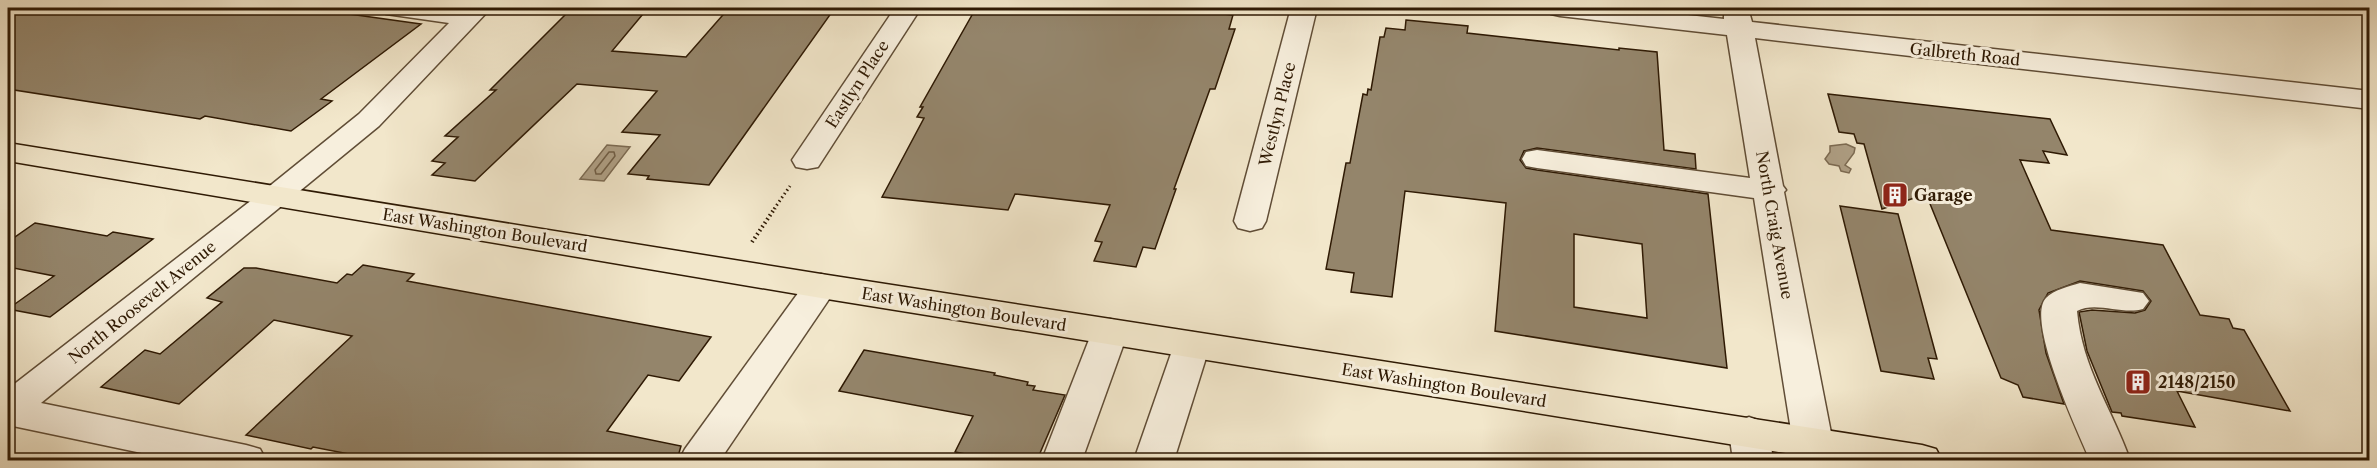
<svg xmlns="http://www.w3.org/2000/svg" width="2377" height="468" viewBox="0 0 2377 468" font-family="'Libre Caslon Text',serif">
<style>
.water{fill:#b0a187;stroke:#7c6b53;stroke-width:1.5}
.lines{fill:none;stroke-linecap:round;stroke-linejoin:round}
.shore{stroke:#705e46;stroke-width:1.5}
.building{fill:#94856b;stroke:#2f1a04;stroke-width:1.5;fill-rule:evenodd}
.minor-casing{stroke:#604d36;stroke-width:3}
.major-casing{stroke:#2f1a04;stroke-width:3}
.path-far1{stroke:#2f1a04;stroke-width:3;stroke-dasharray:1.5 3;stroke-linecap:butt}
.path{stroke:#2f1a04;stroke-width:4;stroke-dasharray:1.5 3;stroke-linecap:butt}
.minor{fill:#f7efdd;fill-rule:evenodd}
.major{fill:#f2e7cb;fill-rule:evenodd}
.labels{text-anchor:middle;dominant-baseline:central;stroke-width:6;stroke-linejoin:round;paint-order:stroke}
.street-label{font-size:16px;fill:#2f1a04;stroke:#f7efdd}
.poi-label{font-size:16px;font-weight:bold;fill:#2f1a04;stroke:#f7efdd;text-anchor:start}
</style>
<rect width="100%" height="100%" fill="#f2e7cb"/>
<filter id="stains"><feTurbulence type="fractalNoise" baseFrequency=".00333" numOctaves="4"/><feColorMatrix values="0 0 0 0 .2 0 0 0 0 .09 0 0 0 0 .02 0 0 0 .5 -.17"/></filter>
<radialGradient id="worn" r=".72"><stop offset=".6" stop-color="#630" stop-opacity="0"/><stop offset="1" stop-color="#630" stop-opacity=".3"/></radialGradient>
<g class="water">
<path d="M 1846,144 L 1855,148 L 1854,153 L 1845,165 L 1851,169 L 1849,173 L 1841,171 L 1839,166 L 1829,164 L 1825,159 L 1830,152 L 1830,146 Z"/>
<path d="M 607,145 L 630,147 L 604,181 L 580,179 Z"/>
</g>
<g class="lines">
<path class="shore" d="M 609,152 L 614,152 L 615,156 L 601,174 L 596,174 L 595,170 Z"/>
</g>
<g class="building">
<path d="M 8,8 L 306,8 L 421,24 L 321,99 L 332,101 L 291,131 L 205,116 L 200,119 L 8,89 Z"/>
<path d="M 572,8 L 648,8 L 612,51 L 686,57 L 729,8 L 774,8 L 832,12 L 709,185 L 647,179 L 649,176 L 628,174 L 660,135 L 622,132 L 657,91 L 577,84 L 475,181 L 432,175 L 445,163 L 432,161 L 458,137 L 445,136 L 496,90 L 490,90 Z"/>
<path d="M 976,8 L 1165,8 L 1233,15 L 1229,29 L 1235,29 L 1215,89 L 1210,89 L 1174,189 L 1176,189 L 1155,249 L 1143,247 L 1136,267 L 1094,261 L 1102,242 L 1095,241 L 1110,205 L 1015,194 L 1008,210 L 882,197 L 924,118 L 917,117 L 923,107 L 920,107 Z"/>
<path d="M 1406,20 L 1468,26 L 1467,33 L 1619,50 L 1619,48 L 1657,52 L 1664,150 L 1695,154 L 1696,169 L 1537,148 L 1524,151 L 1520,160 L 1526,168 L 1537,170 L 1708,194 L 1727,368 L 1495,331 L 1506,203 L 1405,191 L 1392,297 L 1351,292 L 1354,273 L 1326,269 L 1346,163 L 1350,163 L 1363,94 L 1367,95 L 1368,89 L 1371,90 L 1380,37 L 1384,37 L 1386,28 L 1405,30 ZM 1574,234 L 1642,244 L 1647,318 L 1574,307 Z"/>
<path d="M 1828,94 L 2050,119 L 2067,155 L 2043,151 L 2049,163 L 2020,160 L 2051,230 L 2163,245 L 2200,315 L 2229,319 L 2233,328 L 2244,330 L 2290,411 L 2177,391 L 2195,427 L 2122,416 L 2121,413 L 2112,412 L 2087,351 L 2079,312 L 2092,310 L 2135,313 L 2145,310 L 2151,301 L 2143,291 L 2080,281 L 2048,293 L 2039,310 L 2046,353 L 2064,404 L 2023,397 L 2018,385 L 2001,378 L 1926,194 L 1882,209 L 1864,144 L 1857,143 L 1854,134 L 1839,132 Z"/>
<path d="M 1840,206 L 1898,214 L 1937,359 L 1928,358 L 1934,379 L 1881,371 Z"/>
<path d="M 35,223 L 107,236 L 113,232 L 153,239 L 50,317 L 8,309 L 54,276 L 8,267 L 8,242 Z"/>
<path d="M 363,265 L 414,274 L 407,281 L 711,337 L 679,381 L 648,375 L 607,431 L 681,446 L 677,460 L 380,460 L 313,447 L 311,449 L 246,435 L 352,336 L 274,320 L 179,404 L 101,387 L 145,350 L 160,354 L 222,302 L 207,298 L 244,268 L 256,268 L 337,283 L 347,274 L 352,275 Z"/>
<path d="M 864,350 L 995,373 L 994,375 L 1028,382 L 1027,385 L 1035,386 L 1033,390 L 1065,395 L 1037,460 L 997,460 L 955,452 L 973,416 L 839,391 Z"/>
</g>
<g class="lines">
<defs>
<g id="minor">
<path d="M 382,8 L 491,8 L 379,126 L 41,403 L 246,445 L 260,449 L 266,460 L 175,460 L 8,425 L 8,389 L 266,189 L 359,114 L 449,23 L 386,14 Z"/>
<path d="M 895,8 L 921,8 L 818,167 L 807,169 L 796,167 L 792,160 Z"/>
<path d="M 1291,8 L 1317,8 L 1266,221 L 1262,228 L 1250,231 L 1238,228 L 1234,221 Z"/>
<path d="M 1547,8 L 1625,8 L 1724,19 L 1724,8 L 1748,8 L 1752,22 L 2370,91 L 2370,109 L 1755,38 L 1783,186 L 1786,190 L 1784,192 L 1833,443 L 1827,454 L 1813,458 L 1799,454 L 1793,443 L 1754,198 L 1537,168 L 1526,166 L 1522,159 L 1526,152 L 1537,150 L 1750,178 L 1727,35 L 1560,16 L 1551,14 Z"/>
<path d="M 821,274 L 833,278 L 838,286 L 720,460 L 679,460 L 685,449 L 809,278 Z"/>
<path d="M 2080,283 L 2143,293 L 2149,301 L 2143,309 C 2122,315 2096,301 2077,311 C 2082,368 2112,409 2130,460 L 2090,460 C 2079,434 2025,320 2046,298 C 2053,290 2070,286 2080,283 Z"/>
<path d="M 1110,319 L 1123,323 L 1128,332 L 1082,460 L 1042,460 L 1092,332 L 1097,323 Z"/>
<path d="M 1192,332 L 1205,336 L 1210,345 L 1174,460 L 1134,460 L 1174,345 L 1179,336 Z"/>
<path d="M 1749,417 L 1763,422 L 1769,432 L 1773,460 L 1733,460 L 1729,432 L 1735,422 Z"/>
</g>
<path id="major" d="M 8,143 L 821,274 L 1922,445 L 1936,449 L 1942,460 L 1829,460 L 821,298 L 8,161 Z"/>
</defs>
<use href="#minor" class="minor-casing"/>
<use href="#major" class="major-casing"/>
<path class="path-far1" d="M 774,209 L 790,186"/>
<path class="path" d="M 752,242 L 775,208"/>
<use href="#minor" class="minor"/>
<use href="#major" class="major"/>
</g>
<defs>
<symbol id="building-square" viewBox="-11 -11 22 22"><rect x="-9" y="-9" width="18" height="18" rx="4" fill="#8f2418" stroke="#f7efdd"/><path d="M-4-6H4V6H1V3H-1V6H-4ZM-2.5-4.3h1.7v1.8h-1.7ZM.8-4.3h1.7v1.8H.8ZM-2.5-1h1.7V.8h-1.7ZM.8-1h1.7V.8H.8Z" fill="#fff"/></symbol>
</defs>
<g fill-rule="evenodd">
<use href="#building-square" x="1880" y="180" width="30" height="30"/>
<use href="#building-square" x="2123" y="367" width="30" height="30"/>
</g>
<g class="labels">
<g class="street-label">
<text transform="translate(1965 54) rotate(6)">Galbreth Road</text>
<text transform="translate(857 84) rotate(-57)">Eastlyn Place</text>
<text transform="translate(1277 114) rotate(-76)">Westlyn Place</text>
<text transform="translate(1775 225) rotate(80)">North Craig Avenue</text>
<text transform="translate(485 230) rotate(9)">East Washington Boulevard</text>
<text transform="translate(142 302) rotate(-39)">North Roosevelt Avenue</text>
<text transform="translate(964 309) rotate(9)">East Washington Boulevard</text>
<text transform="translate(1444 385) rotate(9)">East Washington Boulevard</text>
</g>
<g class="poi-label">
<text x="1914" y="195">Garage</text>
<text x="2158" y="382">2148/2150</text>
</g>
</g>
<rect width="2377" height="468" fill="none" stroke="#f2e7cb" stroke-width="30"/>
<rect x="9" y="9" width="2359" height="450" fill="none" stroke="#2f1a04" stroke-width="3"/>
<rect x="15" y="15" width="2347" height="438" fill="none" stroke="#2f1a04" stroke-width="1.5"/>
<rect width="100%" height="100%" filter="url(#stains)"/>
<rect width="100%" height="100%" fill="url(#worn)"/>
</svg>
